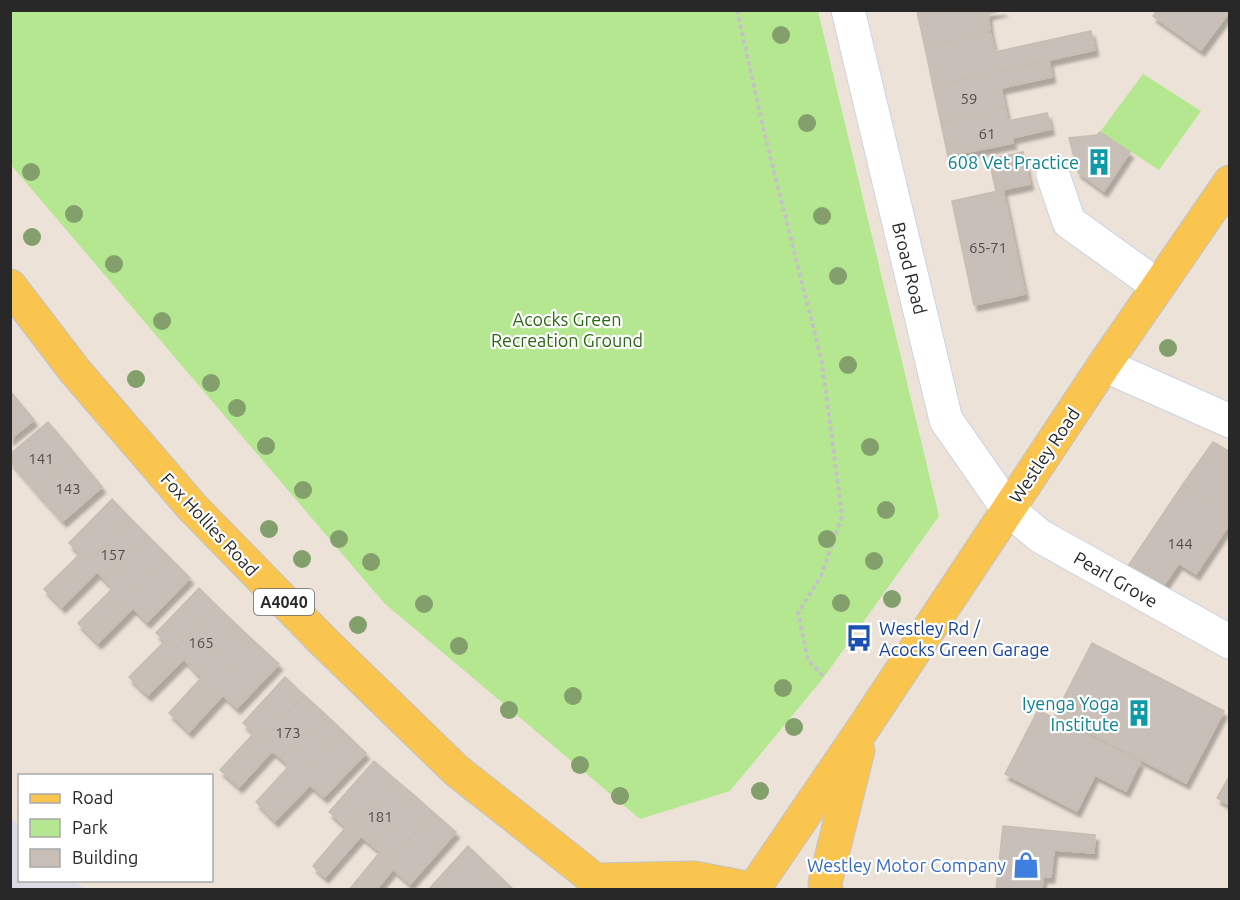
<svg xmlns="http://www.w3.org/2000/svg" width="1240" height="900" viewBox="0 0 1240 900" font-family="Ubuntu,sans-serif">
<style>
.industrial{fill:#dcdae3}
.green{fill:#b4e790}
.building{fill:#c7bfb8;stroke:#c7beb2;stroke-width:1.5;filter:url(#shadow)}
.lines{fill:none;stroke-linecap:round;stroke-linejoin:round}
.minor-casing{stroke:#cdd3e2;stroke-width:35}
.major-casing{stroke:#c3c3c3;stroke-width:35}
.path{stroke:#c3c3c3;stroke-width:4;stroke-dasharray:4.5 3;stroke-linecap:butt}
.minor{stroke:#fff;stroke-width:33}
.major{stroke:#fac54f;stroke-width:33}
.tree{fill:#829f6c}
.labels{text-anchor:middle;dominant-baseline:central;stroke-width:4.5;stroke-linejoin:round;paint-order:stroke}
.number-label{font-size:15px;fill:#504e4c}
.shield{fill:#fff;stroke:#686868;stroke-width:1.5}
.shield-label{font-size:16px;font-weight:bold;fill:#282828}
.culture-label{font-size:18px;fill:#0d838f;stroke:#fff;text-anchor:end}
.street-label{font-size:18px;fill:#282828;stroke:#fff}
.park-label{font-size:18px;fill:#2c6914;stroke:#fff}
.transit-label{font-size:18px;fill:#164399;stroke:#fff;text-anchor:start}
.shop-label{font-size:18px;fill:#366cbe;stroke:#fff;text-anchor:end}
</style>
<defs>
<filter id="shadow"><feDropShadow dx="3.5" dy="6" stdDeviation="1.5" flood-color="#0004"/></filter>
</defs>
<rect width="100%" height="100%" fill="#ece2d8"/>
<path class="industrial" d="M 11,818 L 19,827 L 20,880 L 75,881 L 84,889 L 11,889 Z"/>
<g class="green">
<path d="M 10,11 L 818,11 L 939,516 L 824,677 L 730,791 L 640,819 L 384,603 L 11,165 Z"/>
<path d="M 1143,74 L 1201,111 L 1159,170 L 1100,132 Z"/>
</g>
<g class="building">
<path d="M 1004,10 L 988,14 L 990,32 L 925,47 L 917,11 Z"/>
<path d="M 1157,10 L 1230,10 L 1230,11 L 1201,50 L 1153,16 Z"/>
<path d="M 1091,31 L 1095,50 L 933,86 L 925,47 L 990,32 L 995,52 Z"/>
<path d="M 1049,61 L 1052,77 L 1001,88 L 1005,108 L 941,123 L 933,86 Z"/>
<path d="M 1005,108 L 1008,121 L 1047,113 L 1051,129 L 1012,138 L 1013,143 L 948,156 L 941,123 Z"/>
<path d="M 1100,132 L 1130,152 L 1104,191 L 1078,172 L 1069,138 L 1097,135 Z"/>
<path d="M 1023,152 L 1030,184 L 996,191 L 989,159 Z"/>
<path d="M 1003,190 L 1025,294 L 974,305 L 952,201 Z"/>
<path d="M 10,391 L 34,420 L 10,439 Z"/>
<path d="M 48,422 L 75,454 L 35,490 L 10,461 L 10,454 Z"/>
<path d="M 1213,442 L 1230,452 L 1230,515 L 1183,484 Z"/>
<path d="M 75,454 L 102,487 L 63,521 L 35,490 Z"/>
<path d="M 1183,484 L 1230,515 L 1230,523 L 1196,574 L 1179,563 L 1161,589 L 1126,569 Z"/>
<path d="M 112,499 L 131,519 L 52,597 L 44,589 L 80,554 L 69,543 Z"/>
<path d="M 131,519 L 148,536 L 105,580 L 97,572 L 62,607 L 52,597 Z"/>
<path d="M 148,536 L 168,556 L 89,634 L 78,623 L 113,588 L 105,580 Z"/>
<path d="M 168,556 L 190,578 L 147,622 L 133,608 L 98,643 L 89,634 Z"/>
<path d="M 199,588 L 217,606 L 138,686 L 129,677 L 165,641 L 156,633 Z"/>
<path d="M 217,606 L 237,625 L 194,670 L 184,659 L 148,695 L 138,686 Z"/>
<path d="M 237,625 L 255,642 L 179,722 L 169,713 L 202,677 L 194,670 Z"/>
<path d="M 255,642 L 279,664 L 237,708 L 223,695 L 189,732 L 179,722 Z"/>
<path d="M 1092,643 L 1224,711 L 1186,783 L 1055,715 Z"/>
<path d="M 285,677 L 304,695 L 229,778 L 220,770 L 254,733 L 243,723 Z"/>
<path d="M 304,695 L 324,713 L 281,758 L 272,751 L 239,787 L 229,778 Z"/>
<path d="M 1038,710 L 1140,762 L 1126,791 L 1095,775 L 1077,811 L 1005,774 Z"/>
<path d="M 324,713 L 343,731 L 266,812 L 256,802 L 289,766 L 281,758 Z"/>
<path d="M 343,731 L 366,753 L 324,797 L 310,785 L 275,821 L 266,812 Z"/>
<path d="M 374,761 L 396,780 L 317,870 L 313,866 L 346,827 L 329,812 Z"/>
<path d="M 1230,775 L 1230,805 L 1217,798 Z"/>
<path d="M 396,780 L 414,795 L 371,844 L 361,836 L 325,877 L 317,870 Z"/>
<path d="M 414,795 L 433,812 L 365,890 L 349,890 L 380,852 L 371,844 Z"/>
<path d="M 433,812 L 456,832 L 410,884 L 393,869 L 376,890 L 365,890 Z"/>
<path d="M 1003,826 L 1095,835 L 1094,853 L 1054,850 L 1051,877 L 1043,877 L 1042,890 L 996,890 Z"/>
<path d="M 468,846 L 494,871 L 476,890 L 428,890 Z"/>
<path d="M 494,871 L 514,890 L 476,890 Z"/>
</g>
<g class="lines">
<defs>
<g id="minor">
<path d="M 848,10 L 946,420 L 1008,509 L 1040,536 L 1230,642"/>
<path d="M 1053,175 L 1069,222 L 1158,286"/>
<path d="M 1104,365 L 1230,421"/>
</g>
<g id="major">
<path d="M 10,286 L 75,371 L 192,507 L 323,641 L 457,771 L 585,872 L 603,890"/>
<path d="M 596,880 L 694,878 L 756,890"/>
<path d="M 753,890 L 862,730 L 1104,365 L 1230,182"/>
<path d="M 826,890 L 825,883 L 858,750"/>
</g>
</defs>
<use href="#minor" class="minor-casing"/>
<use href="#major" class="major-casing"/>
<path class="path" d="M 737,10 L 766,140 L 822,362 L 842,516 L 821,576 L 798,613 L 808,660 L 824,677"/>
<use href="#minor" class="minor"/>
<use href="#major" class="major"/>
</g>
<g class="tree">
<circle cx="781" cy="35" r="9"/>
<circle cx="807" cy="123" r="9"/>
<circle cx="31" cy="172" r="9"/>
<circle cx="74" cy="214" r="9"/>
<circle cx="822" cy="216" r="9"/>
<circle cx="32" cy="237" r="9"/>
<circle cx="114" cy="264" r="9"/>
<circle cx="838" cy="276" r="9"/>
<circle cx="162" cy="321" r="9"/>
<circle cx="1168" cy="348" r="9"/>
<circle cx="848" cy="365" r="9"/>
<circle cx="136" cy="379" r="9"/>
<circle cx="211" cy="383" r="9"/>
<circle cx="237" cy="408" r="9"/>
<circle cx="266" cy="446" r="9"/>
<circle cx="870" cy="447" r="9"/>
<circle cx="303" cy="490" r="9"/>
<circle cx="886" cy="510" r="9"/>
<circle cx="269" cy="529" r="9"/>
<circle cx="339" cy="539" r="9"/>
<circle cx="827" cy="539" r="9"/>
<circle cx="302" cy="559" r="9"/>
<circle cx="874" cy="561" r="9"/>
<circle cx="371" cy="562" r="9"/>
<circle cx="892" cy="599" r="9"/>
<circle cx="841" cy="603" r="9"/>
<circle cx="424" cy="604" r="9"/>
<circle cx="358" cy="625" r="9"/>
<circle cx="459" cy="646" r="9"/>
<circle cx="783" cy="688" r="9"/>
<circle cx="573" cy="696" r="9"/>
<circle cx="509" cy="710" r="9"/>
<circle cx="794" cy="727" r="9"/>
<circle cx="580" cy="765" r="9"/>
<circle cx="760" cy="791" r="9"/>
<circle cx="620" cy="796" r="9"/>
</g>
<defs>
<symbol id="building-bare" viewBox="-9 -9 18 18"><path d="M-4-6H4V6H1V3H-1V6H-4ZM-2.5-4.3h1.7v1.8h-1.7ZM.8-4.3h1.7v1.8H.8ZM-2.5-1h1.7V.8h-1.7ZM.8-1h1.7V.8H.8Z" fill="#0f9aa8" stroke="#fff" stroke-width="2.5" paint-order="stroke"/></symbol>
<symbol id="bus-bare" viewBox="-9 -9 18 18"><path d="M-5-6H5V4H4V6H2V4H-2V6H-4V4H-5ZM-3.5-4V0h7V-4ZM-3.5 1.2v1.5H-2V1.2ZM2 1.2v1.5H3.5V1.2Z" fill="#1a4fb4" stroke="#fff" stroke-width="2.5" paint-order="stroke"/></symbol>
<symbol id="shop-bare" viewBox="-9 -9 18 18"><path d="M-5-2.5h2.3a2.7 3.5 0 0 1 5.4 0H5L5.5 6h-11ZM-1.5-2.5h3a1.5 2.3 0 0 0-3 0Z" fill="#3f7fe0" stroke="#fff" stroke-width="2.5" paint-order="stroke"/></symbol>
</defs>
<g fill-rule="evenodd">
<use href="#building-bare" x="1080" y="143" width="38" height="38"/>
<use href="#bus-bare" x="840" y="619" width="38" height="38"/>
<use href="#building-bare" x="1120" y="694" width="38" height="38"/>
<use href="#shop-bare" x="1007" y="846" width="38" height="38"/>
</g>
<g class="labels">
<g class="number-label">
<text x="969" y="98">59</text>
<text x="987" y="133">61</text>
<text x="988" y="247">65-71</text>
<text x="41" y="458">141</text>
<text x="68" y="488">143</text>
<text x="1180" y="543">144</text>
<text x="113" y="554">157</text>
<text x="201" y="642">165</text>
<text x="288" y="732">173</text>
<text x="380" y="816">181</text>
</g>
<rect class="shield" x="254" y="589" width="60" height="26" rx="4.5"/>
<g class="shield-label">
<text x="284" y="602">A4040</text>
</g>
<g class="culture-label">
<text x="1079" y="162">608 Vet Practice</text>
<text x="1119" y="703">Iyenga Yoga<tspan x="1119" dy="21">Institute</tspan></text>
</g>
<g class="street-label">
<text transform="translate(910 268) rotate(76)">Broad Road</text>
<text transform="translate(1044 455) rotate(-56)">Westley Road</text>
<text transform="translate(210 524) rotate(47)">Fox Hollies Road</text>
<text transform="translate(1116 579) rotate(30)">Pearl Grove</text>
</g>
<g class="park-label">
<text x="567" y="319">Acocks Green<tspan x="567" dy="21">Recreation Ground</tspan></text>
</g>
<g class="transit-label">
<text x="879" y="628">Westley Rd /<tspan x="879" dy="21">Acocks Green Garage</tspan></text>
</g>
<g class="shop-label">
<text x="1006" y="865">Westley Motor Company</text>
</g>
</g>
<rect width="1240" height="900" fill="none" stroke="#282828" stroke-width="24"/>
<rect x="18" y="774" width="195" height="108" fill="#ffffff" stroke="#a9a9a9" stroke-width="1.5"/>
<rect x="30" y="794" width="30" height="9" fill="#fac54f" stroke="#a9a9a9" stroke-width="1.5"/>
<text x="72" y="804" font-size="18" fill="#282828">Road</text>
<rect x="30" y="819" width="30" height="18" fill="#b4e790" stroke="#a9a9a9" stroke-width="1.5"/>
<text x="72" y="834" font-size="18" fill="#282828">Park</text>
<rect x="30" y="849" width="30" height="18" fill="#c7bfb8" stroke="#a9a9a9" stroke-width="1.5"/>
<text x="72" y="864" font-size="18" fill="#282828">Building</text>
</svg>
